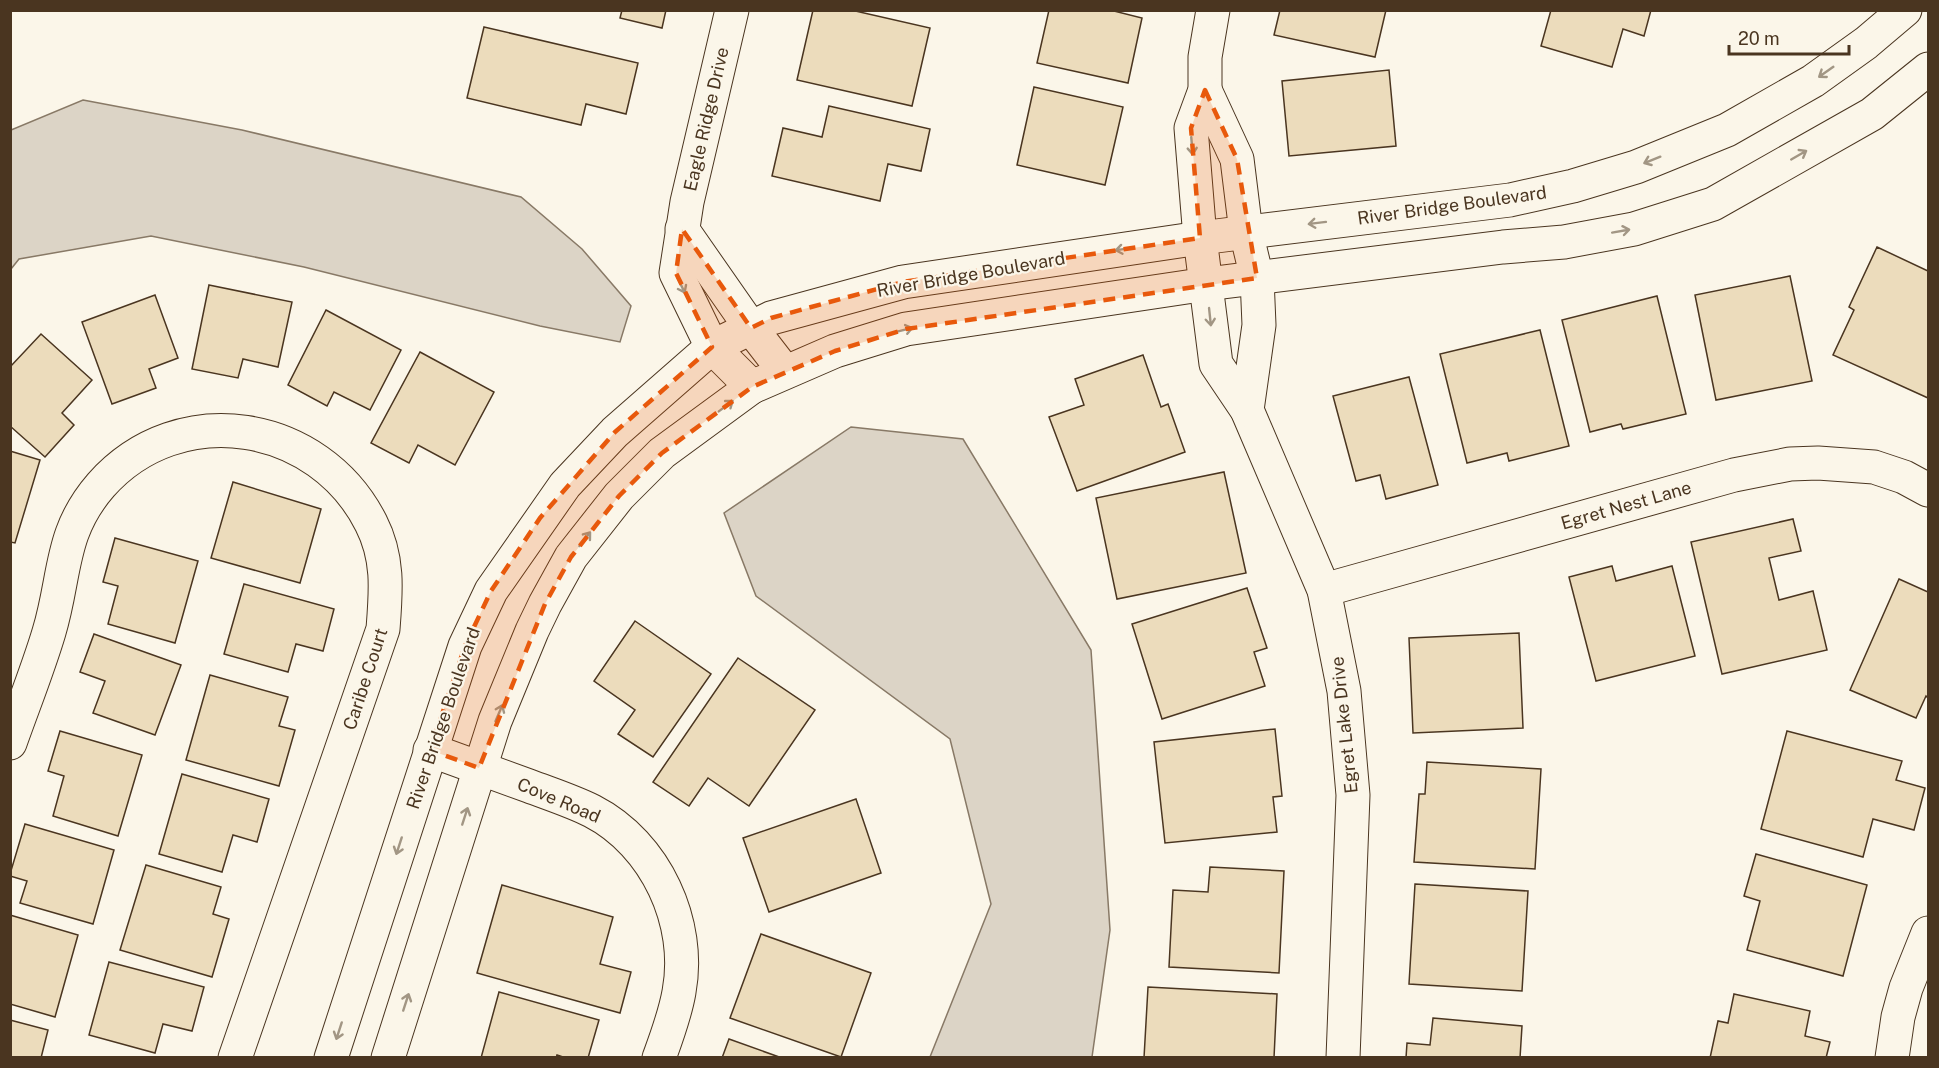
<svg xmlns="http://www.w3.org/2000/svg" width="1939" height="1068" viewBox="0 0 1939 1068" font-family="'Public Sans',sans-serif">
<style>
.water{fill:#dcd4c6;stroke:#887966;stroke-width:1.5}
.building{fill:#ecdcbc;stroke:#4a3520;stroke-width:1.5}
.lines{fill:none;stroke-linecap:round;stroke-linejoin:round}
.street-casing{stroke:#4a3520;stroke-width:35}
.street{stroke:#fbf6e9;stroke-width:33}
.oneway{stroke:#a29684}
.marked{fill:#e8590c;fill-opacity:0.2;stroke:#e8590c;stroke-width:4.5;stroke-dasharray:12 8;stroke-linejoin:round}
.labels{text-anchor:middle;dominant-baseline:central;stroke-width:4.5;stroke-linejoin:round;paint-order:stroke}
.street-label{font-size:18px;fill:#4a3520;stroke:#fbf6e9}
</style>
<rect width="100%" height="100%" fill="#fbf6e9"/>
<g class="water">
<path d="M 83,100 L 242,130 L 521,197 L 582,249 L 631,306 L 620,342 L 540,326 L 304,267 L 151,236 L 19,259 L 11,269 L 11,130 Z"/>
<path d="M 851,427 L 963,439 L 1091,650 L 1110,930 L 1092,1057 L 930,1057 L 991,904 L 950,739 L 756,596 L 724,513 Z"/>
</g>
<g class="building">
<path d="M 622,10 L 666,10 L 662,28 L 620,18 Z"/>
<path d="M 813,10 L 851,10 L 930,28 L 912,106 L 797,80 Z"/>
<path d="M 1049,10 L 1110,10 L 1142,18 L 1128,83 L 1037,63 Z"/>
<path d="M 1280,10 L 1386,10 L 1375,57 L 1274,35 Z"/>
<path d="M 1551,10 L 1651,10 L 1644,36 L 1623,29 L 1612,67 L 1541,46 Z"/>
<path d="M 484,27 L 638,63 L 626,114 L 586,104 L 581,125 L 467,98 Z"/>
<path d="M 1389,70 L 1396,146 L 1289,156 L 1282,81 Z"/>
<path d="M 1034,87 L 1123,107 L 1105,185 L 1017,165 Z"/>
<path d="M 829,106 L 930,129 L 921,171 L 888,164 L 880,201 L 772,176 L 783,128 L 822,137 Z"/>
<path d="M 1877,247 L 1928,271 L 1928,398 L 1833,355 L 1854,310 L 1849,307 Z"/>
<path d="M 1790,276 L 1812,381 L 1716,400 L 1695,295 Z"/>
<path d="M 209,285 L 292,302 L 278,367 L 243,359 L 238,378 L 192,369 Z"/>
<path d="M 155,295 L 178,358 L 149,369 L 156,388 L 112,404 L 82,322 Z"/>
<path d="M 1657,296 L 1686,414 L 1623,429 L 1621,424 L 1590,432 L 1562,320 Z"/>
<path d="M 326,310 L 401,350 L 370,410 L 334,392 L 327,406 L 288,385 Z"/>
<path d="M 1540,330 L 1569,446 L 1509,461 L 1507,453 L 1467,463 L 1440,354 Z"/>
<path d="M 41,334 L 92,380 L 62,413 L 74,425 L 45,457 L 10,426 L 10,367 Z"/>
<path d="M 420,352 L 494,392 L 455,465 L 418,445 L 409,463 L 371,443 Z"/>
<path d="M 1143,355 L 1161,407 L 1168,404 L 1185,452 L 1077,491 L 1049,417 L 1084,405 L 1075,379 Z"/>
<path d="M 1409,377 L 1438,485 L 1386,499 L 1380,475 L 1356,481 L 1333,396 Z"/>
<path d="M 10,451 L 40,460 L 15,543 L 10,542 Z"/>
<path d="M 1224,472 L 1246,573 L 1117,599 L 1096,498 Z"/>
<path d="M 233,482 L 321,509 L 300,583 L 211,558 Z"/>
<path d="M 1793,519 L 1801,551 L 1769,558 L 1779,600 L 1813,591 L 1827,650 L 1722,674 L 1691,542 Z"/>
<path d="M 115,538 L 198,561 L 175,643 L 108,624 L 118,586 L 103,582 Z"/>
<path d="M 1612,566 L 1616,581 L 1672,566 L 1695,656 L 1596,681 L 1569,577 Z"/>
<path d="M 1899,579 L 1928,592 L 1928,698 L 1926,696 L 1916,718 L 1850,690 Z"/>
<path d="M 244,584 L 334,609 L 323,651 L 296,644 L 288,672 L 224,654 Z"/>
<path d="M 1247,588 L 1267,648 L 1254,652 L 1265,686 L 1162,719 L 1132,624 Z"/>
<path d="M 635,621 L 711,674 L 653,757 L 618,734 L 635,710 L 594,681 Z"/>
<path d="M 1519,633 L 1523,728 L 1413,733 L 1409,638 Z"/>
<path d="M 94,634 L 181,665 L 155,735 L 93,713 L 105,681 L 80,672 Z"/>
<path d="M 738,658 L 815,710 L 749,806 L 708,778 L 689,806 L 653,782 Z"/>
<path d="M 210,675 L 288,697 L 279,726 L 295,730 L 279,786 L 186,760 Z"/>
<path d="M 1275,729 L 1282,796 L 1273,797 L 1277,832 L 1165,843 L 1154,742 Z"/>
<path d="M 60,731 L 142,755 L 118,836 L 53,816 L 64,776 L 48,771 Z"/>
<path d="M 1787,731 L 1902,761 L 1896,780 L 1925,788 L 1914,830 L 1873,819 L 1863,857 L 1761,829 Z"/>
<path d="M 1427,762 L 1541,769 L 1535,869 L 1414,862 L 1419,794 L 1425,794 Z"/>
<path d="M 182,774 L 269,799 L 257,842 L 233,835 L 222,872 L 159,854 Z"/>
<path d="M 856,799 L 881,873 L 769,912 L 743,838 Z"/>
<path d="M 25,824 L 114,850 L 93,924 L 20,903 L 27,881 L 10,876 L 10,874 Z"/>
<path d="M 1756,854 L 1867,885 L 1843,976 L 1747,950 L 1760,901 L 1744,896 Z"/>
<path d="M 146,865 L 221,887 L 213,914 L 229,919 L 212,977 L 120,950 Z"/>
<path d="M 1210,867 L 1284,871 L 1279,973 L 1169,967 L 1173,890 L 1208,892 Z"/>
<path d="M 1415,884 L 1528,891 L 1522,991 L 1409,984 Z"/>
<path d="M 502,885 L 613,917 L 600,964 L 631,972 L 620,1013 L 477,973 Z"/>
<path d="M 10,915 L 78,935 L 55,1017 L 10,1004 Z"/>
<path d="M 761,934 L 871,973 L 841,1057 L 730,1018 Z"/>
<path d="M 109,962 L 204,987 L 192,1031 L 163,1024 L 155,1053 L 89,1035 Z"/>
<path d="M 1148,987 L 1277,994 L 1274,1058 L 1144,1058 Z"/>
<path d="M 499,992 L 599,1020 L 588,1058 L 566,1058 L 557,1055 L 556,1058 L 481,1058 Z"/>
<path d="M 1734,994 L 1810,1011 L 1805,1036 L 1830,1042 L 1826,1058 L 1710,1058 L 1718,1021 L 1728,1023 Z"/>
<path d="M 1433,1018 L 1522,1026 L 1520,1058 L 1406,1058 L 1407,1043 L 1430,1045 Z"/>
<path d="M 10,1020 L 48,1030 L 41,1058 L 10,1058 Z"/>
<path d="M 729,1039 L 782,1058 L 722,1058 Z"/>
</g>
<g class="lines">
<defs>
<g id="street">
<path d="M 732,10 L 687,202 L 676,273 L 712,347 L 752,387"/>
<path d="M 1213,10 L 1205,57 L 1205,90 L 1191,128 L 1200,238 L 1216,364 L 1247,410 L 1324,590 L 1344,691 L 1353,795 L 1343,1058"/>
<path d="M 1205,90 L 1237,159 L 1246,232 L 1257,278 L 1259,325 L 1247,410"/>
<path d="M 682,229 L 751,328 L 785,372"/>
<path d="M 1324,590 L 1734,475 L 1790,464 L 1818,463 L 1874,467 L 1904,477 L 1928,490"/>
<path d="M 10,743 C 23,706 38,669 49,632 C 66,576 59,533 101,485 C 179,397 319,420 371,523 C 389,558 386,591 383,629 L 235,1058"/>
<path d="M 430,750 C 463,762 496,774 529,786 C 550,794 572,801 592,811 C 656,844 692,923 679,992 C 675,1015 667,1036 659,1058"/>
<path d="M 331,1058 L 465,646 L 491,591 L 565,485 L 615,432 L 712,347 L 771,318 L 903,282 L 1200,238 L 1510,200 L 1573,186 L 1636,167 L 1727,130 L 1813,81 L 1866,43 L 1905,10"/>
<path d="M 388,1058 L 495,721 L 532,631 L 545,604 L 571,557 L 619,496 L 662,453 L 752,387 L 835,351 L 906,329 L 1207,284 L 1503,247 L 1564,242 L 1634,229 L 1713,204 L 1872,114 L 1928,69"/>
<path d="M 1892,1058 L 1898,1017 L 1906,988 L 1928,933"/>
</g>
</defs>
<use href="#street" class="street-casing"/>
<use href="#street" class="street"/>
</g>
<defs><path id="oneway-shaft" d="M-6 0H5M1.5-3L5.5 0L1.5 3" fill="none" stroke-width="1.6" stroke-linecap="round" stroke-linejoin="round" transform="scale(1.5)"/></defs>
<g class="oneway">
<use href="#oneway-shaft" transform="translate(1826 72) rotate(145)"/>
<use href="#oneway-shaft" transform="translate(1192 146) rotate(85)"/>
<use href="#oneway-shaft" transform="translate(1799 155) rotate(-30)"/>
<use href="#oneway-shaft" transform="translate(1652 160) rotate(158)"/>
<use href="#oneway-shaft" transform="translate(1317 223) rotate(173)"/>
<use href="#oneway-shaft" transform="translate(1621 231) rotate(-10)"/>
<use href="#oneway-shaft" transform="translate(1124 249) rotate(171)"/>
<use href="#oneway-shaft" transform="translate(681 285) rotate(64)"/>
<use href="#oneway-shaft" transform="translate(1210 317) rotate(84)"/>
<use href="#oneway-shaft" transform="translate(904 330) rotate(-14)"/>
<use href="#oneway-shaft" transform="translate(726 406) rotate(-37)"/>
<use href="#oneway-shaft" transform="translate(585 539) rotate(-52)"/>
<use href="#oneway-shaft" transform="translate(499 713) rotate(-67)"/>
<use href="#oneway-shaft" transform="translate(465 816) rotate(-72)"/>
<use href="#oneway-shaft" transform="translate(399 846) rotate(108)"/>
<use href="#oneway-shaft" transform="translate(406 1002) rotate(-72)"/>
<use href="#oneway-shaft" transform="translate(339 1031) rotate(108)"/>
</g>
<path class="marked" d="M 1205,90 L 1237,159 L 1257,278 L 906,329 L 835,351 L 752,387 L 662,453 L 619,496 L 571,557 L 545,604 L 479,768 L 430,750 L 465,646 L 491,591 L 540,518 L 615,432 L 712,347 L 676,273 L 682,229 L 751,328 L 771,318 L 903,282 L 1200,238 L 1191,128 Z"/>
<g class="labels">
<g class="street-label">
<text transform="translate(706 119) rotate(-77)">Eagle Ridge Drive</text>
<text transform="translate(1452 205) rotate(-8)">River Bridge Boulevard</text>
<text transform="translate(971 274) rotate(-10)">River Bridge Boulevard</text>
<text transform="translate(1626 505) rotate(-16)">Egret Nest Lane</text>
<text transform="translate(365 679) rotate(-72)">Caribe Court</text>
<text transform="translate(443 718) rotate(-71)">River Bridge Boulevard</text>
<text transform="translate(1344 725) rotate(-96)">Egret Lake Drive</text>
<text transform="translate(559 800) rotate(23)">Cove Road</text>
</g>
</g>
<rect width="1939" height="1068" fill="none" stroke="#4a3520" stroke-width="24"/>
<path d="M1729 45v9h120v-9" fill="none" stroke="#4a3520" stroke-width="3"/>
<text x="1738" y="45" font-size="18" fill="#4a3520" stroke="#fbf6e9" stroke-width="4.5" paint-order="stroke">20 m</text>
</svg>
